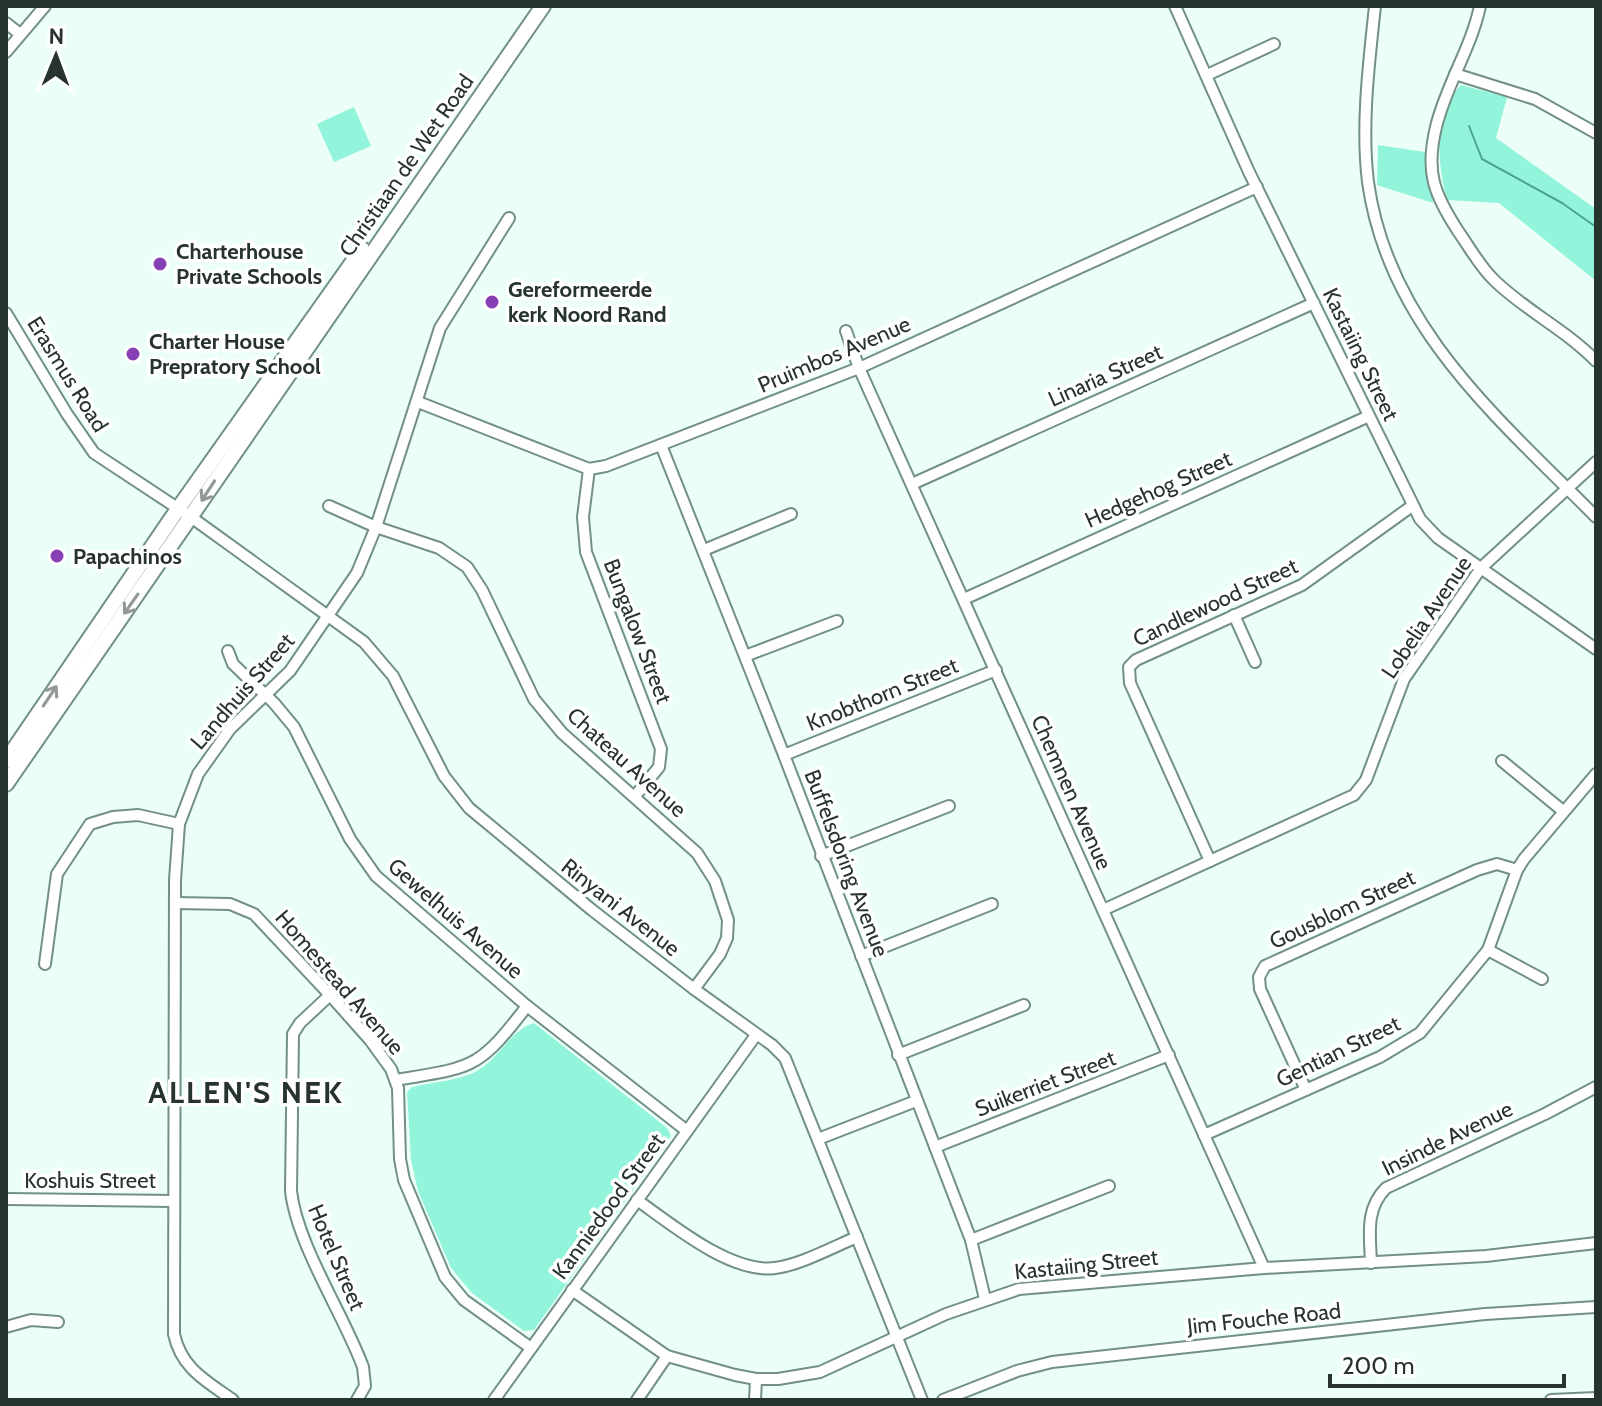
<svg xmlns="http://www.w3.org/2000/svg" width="1602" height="1406" viewBox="0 0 1602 1406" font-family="Cabin,sans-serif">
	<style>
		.green { fill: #92f4da }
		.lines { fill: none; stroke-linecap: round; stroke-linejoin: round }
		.stream { stroke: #4ca490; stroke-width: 2 }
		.minor-casing { stroke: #729087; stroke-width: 14 }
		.major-casing { stroke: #729087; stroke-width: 18 }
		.minor { stroke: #fff; stroke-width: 10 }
		.major { stroke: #fff; stroke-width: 14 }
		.oneway { stroke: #929997 }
		.poi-dot { fill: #8640b4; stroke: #fff; stroke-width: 3 }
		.labels { text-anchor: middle; stroke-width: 7; stroke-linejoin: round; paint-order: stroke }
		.street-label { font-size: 22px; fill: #26332f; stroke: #fff }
		.poi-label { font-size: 22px; font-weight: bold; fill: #26332f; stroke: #fff; text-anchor: start }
		.district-label { font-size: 30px; font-weight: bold; letter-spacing: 2px; fill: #26332f; stroke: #fff }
	</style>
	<rect width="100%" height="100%" fill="#ebfff8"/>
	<g class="green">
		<path d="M1461,85L1507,97L1496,138L1596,209V281L1499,203L1447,200C1437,162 1433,116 1461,85Z"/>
		<path d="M354,107L371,146L334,162L317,124Z"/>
		<path d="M1378,145L1425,152L1433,203L1377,185Z"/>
		<path d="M534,1023L667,1128L671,1136L534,1330L524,1331L472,1293L451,1268L418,1191L411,1159L407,1092L412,1087C430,1083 459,1080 475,1072C498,1061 511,1029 534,1023Z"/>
	</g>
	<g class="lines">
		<path class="stream" d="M1469,126L1482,159L1562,203L1596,227"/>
		<defs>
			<g id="minor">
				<path d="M1175,6L1249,172L1420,519L1438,538L1596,649"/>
				<path d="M1375,6C1369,63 1361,125 1368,182C1388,327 1499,419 1596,517"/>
				<path d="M1480,6C1471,49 1446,85 1436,127C1425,172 1434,194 1458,231C1470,248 1480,267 1495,281C1526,311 1566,330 1596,361"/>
				<path d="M6,23L20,34"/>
				<path d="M6,52L45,6"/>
				<path d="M1455,74L1535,99L1596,133"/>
				<path d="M1207,75L1274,44"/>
				<path d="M6,313L67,414L94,453L191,517L364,642L393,676L444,776L469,808L592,910L694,989L772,1045L785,1058L922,1400"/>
				<path d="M846,331L859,368L1264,1268"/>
				<path d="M418,402L589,469L606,466L859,368L1257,187"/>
				<path d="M661,445L784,755L971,1240L985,1299"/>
				<path d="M589,469L583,517L586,552L661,749L659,767L635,796"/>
				<path d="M912,484L1314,303"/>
				<path d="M329,506L376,527L439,548L467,567L482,590L534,699L562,733L697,853L715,881L728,920L727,938L720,954L694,989"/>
				<path d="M704,550L791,514"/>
				<path d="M964,599L1369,416"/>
				<path d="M1234,615L1255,662"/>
				<path d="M228,651L233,664L274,703L294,727L350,839L376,876L527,1006L687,1131"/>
				<path d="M745,656L837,621"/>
				<path d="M784,755L996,670"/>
				<path d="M1502,761L1563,811"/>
				<path d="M821,856L949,806"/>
				<path d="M1210,861L1130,683L1129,667L1136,660L1302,585L1412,506"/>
				<path d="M175,903L230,904L254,914L330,995L370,1040L391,1069L398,1088L400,1159L404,1180L445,1277L464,1300L531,1348"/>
				<path d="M1103,910L1354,795L1366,780L1404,679L1481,568L1596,462"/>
				<path d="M1488,950L1542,979"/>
				<path d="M861,956L992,904"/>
				<path d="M45,964L57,874L90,824L113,817L138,815L179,824"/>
				<path d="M330,995L300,1023L293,1034L291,1191C297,1245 344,1315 363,1367L365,1386L357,1400"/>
				<path d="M898,1055L1024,1005"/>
				<path d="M396,1080C473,1067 478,1070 527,1006"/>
				<path d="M1306,1090L1260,989L1259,977L1265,966L1477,870L1497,864L1517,870"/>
				<path d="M1204,1135L1380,1057L1420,1033L1488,950L1517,870L1524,859L1596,774"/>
				<path d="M818,1139L916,1101"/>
				<path d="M935,1147L1169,1055"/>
				<path d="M6,1199L174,1201"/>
				<path d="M637,1200C671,1224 731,1274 775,1268C800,1265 833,1247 857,1237"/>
				<path d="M971,1240L1109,1186"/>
				<path d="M1371,1263C1370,1235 1365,1209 1386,1188L1545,1114L1596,1087"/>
				<path d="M572,1290L667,1356L735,1375L756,1379H778L820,1372L946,1314L1019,1289L1264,1268L1486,1256L1596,1243"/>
				<path d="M6,1327L31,1320L58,1322"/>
				<path d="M233,1400C206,1381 181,1368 174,1334L175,880L179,824L198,774L230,729L290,671L357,573L376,527L440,328L509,218"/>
				<path d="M494,1400L756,1035"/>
				<path d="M637,1400L667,1356"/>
				<path d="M755,1400L756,1379"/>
				<path d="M943,1400L1017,1371L1052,1362L1485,1314L1596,1307"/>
				<path d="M1551,1400L1596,1398"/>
			</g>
			<g id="major">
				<path d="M6,761L178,509L362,249"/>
				<path d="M6,784L543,6"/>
			</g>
		</defs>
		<use href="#minor" class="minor-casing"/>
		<use href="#major" class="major-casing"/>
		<use href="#minor" class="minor"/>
		<use href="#major" class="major"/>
	</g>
	<defs><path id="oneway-shaft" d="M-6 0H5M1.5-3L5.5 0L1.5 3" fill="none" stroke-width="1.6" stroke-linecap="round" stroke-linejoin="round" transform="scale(2)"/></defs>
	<g class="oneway">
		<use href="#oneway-shaft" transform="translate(208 491) rotate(123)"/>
		<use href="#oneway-shaft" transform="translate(131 604) rotate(125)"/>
		<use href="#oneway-shaft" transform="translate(50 696) rotate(-56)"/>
	</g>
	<g class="poi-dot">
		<circle cx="160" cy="264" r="8"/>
		<circle cx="492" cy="302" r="8"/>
		<circle cx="133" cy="354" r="8"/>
		<circle cx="57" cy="556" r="8"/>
	</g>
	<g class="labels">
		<g class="street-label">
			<text transform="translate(406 165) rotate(-55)" y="8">Christiaan de Wet Road</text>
			<text transform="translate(834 354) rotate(-23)" y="8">Pruimbos Avenue</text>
			<text transform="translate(1361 354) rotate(64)" y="8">Kastaiing Street</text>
			<text transform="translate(68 374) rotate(58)" y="8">Erasmus Road</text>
			<text transform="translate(1105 375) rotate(-24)" y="8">Linaria Street</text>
			<text transform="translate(1158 489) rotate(-24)" y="8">Hedgehog Street</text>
			<text transform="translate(1215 602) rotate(-25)" y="8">Candlewood Street</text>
			<text transform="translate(1426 617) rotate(-56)" y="8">Lobelia Avenue</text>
			<text transform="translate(638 631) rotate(69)" y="8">Bungalow Street</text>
			<text transform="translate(242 691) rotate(-49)" y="8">Landhuis Street</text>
			<text transform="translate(882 694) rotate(-22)" y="8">Knobthorn Street</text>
			<text transform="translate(627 762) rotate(42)" y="8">Chateau Avenue</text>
			<text transform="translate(1072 792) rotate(66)" y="8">Chemnen Avenue</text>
			<text transform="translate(847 863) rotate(69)" y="8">Buffelsdoring Avenue</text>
			<text transform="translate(621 907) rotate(38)" y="8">Rinyani Avenue</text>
			<text transform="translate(1342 909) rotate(-25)" y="8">Gousblom Street</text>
			<text transform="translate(456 918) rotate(41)" y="8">Gewelhuis Avenue</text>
			<text transform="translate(340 982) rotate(49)" y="8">Homestead Avenue</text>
			<text transform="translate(1338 1051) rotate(-26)" y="8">Gentian Street</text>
			<text transform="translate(1045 1083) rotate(-21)" y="8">Suikerriet Street</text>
			<text transform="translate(1447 1138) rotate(-26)" y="8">Insinde Avenue</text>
			<text x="90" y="1188">Koshuis Street</text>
			<text transform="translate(608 1206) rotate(-54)" y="8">Kanniedood Street</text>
			<text transform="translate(337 1257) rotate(67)" y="8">Hotel Street</text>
			<text transform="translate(1086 1264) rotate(-6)" y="8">Kastaiing Street</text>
			<text transform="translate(1264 1318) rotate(-6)" y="8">Jim Fouche Road</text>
		</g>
		<g class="poi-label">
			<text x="176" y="259">Charterhouse<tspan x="176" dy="25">Private Schools</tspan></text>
			<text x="508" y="297">Gereformeerde<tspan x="508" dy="25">kerk Noord Rand</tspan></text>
			<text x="149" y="349">Charter House<tspan x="149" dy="25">Prepratory School</tspan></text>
			<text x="73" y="564">Papachinos</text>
		</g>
		<g class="district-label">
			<text x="246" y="1103">ALLEN'S NEK</text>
		</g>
	</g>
	<rect width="1602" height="1406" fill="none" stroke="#26332f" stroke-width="16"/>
	<g transform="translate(56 56) rotate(1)" stroke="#ffffff" stroke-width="6" paint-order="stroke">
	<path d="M0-6L14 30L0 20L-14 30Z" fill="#26332f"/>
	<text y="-12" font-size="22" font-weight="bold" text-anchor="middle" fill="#26332f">N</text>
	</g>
	<path d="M1330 1374v12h234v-12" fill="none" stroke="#26332f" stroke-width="4"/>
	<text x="1342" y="1374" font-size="24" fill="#26332f" stroke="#ffffff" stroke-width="6" paint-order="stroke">200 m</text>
</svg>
